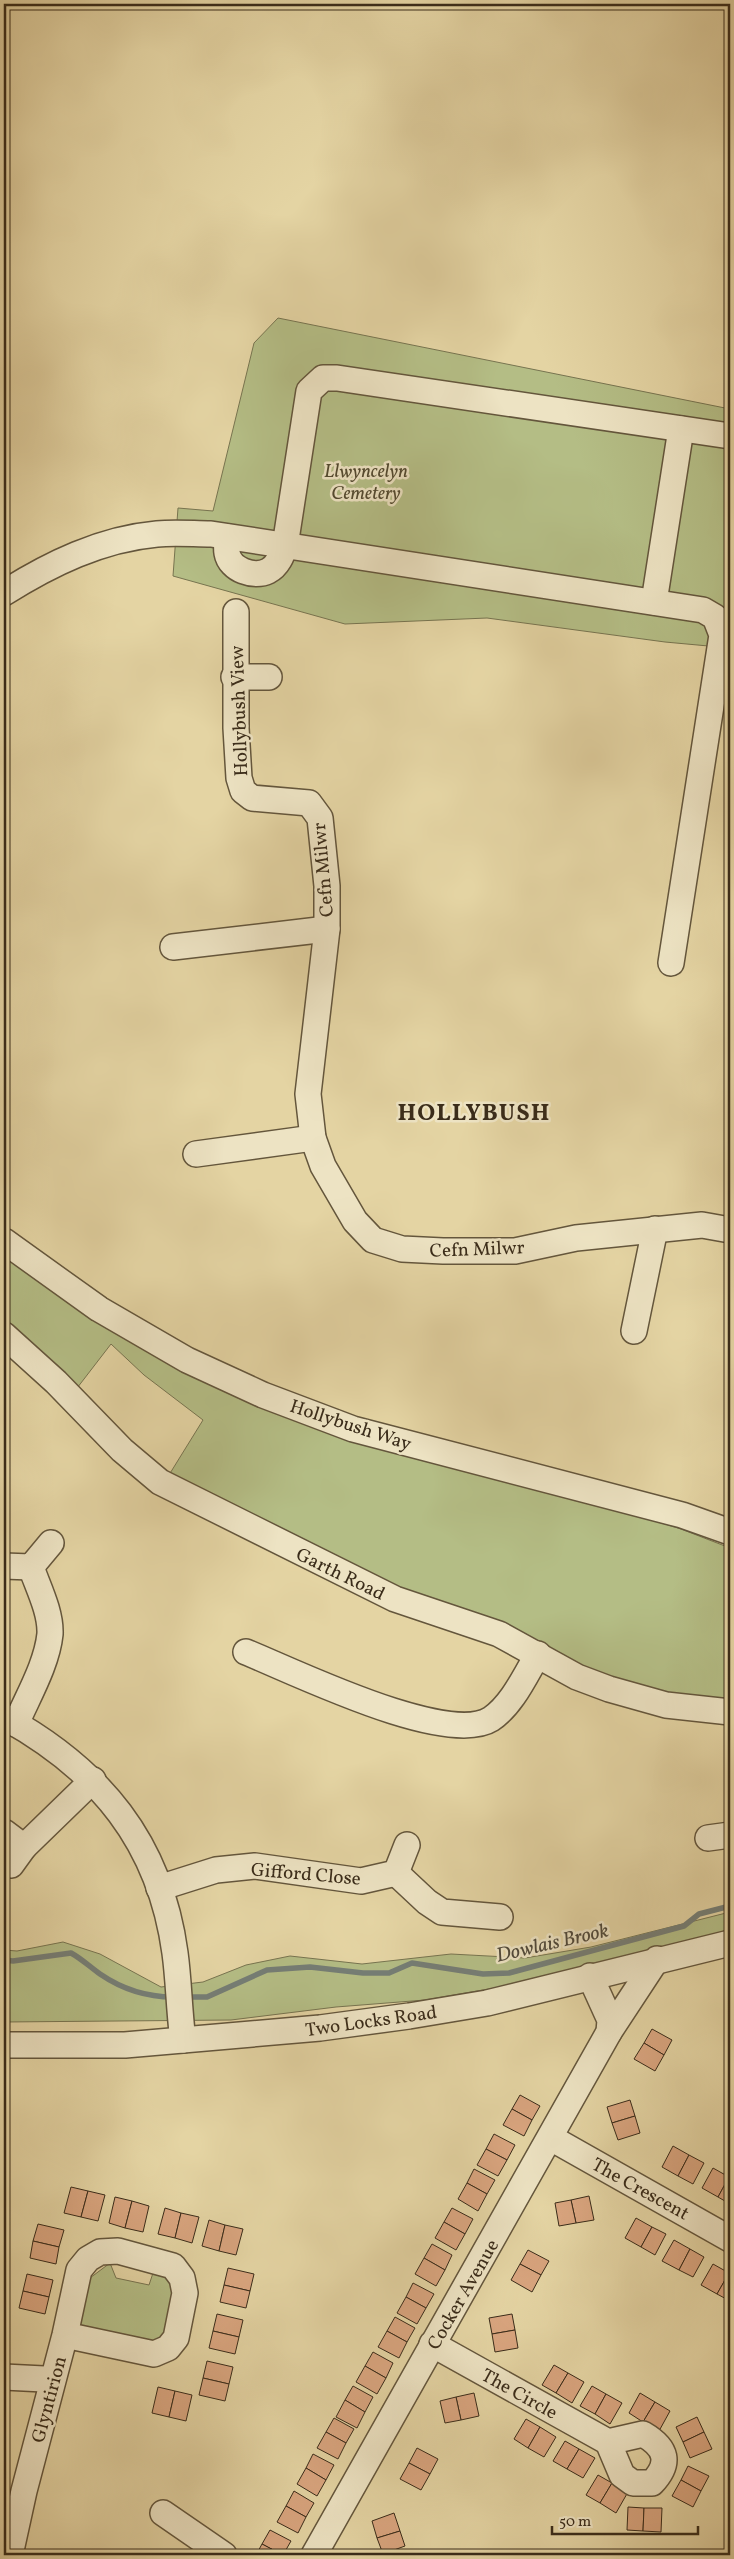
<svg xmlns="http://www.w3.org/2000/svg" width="734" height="2559" viewBox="0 0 734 2559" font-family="Vollkorn,serif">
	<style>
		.green { fill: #b4bd85; stroke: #777450 }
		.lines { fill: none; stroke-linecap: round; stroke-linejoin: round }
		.stream { stroke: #757e76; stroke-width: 5.5 }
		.building { fill: #d9a57f; stroke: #3a2c1a }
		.minor-casing { stroke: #64563c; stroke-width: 28 }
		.minor { stroke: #ede3c3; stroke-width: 25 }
		.labels { text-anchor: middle; stroke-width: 5; stroke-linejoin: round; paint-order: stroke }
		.park-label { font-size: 19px; font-style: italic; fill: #52492f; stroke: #ede3c3 }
		.street-label { font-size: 19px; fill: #3a2c1a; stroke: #ede3c3 }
		.water-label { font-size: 20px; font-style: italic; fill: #4e4739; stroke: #ede3c3 }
		.district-label { font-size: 24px; font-weight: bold; letter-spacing: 1px; fill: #3a2c1a; stroke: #ede3c3 }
	</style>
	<rect width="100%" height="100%" fill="#e4d4a3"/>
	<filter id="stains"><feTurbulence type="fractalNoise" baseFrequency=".004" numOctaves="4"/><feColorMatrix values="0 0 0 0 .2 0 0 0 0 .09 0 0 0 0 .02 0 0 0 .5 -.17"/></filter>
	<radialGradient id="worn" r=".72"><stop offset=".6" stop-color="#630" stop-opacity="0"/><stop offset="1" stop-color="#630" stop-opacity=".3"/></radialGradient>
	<g class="green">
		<path d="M278,318L730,409V648L665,642L487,618L345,624L173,576L178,508L213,511L254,343Z"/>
		<path d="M4,1253L384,1449L629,1513L681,1529L730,1548V1709L638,1692L433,1605L164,1483L203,1420L144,1375L111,1344L74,1392L4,1337Z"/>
		<path d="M730,1912V1932L524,1983L425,2000L336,2007L231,2020L4,2022V1950L17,1951L63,1942L100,1954L161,1987L203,1982L246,1965L290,1956L362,1964L451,1954L525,1958L591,1947Z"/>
		<path d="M110,2263L116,2278L149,2285L153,2273L169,2278L174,2293L163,2336L154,2345L83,2330L79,2321L90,2278Z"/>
	</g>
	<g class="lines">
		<g class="stream">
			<path d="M4,1960L13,1961L71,1953C82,1959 90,1967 100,1974C122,1989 147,1997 173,1997"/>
			<path d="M185,1997H207L267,1970L310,1967L363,1973H389L412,1963L483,1974L509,1973L684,1926L699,1914L730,1906"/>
		</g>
	</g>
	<g class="building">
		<path d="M652,2029L672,2040L664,2055L644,2043Z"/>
		<path d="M644,2043L664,2055L655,2071L634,2059Z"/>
		<path d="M520,2095L540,2106L532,2120L512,2109Z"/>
		<path d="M630,2100L635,2116L612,2123L607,2107Z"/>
		<path d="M512,2109L532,2120L524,2136L503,2125Z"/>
		<path d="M635,2116L640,2133L618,2140L612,2123Z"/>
		<path d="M494,2134L515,2145L507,2160L486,2149Z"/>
		<path d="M673,2146L689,2155L678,2176L662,2167Z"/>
		<path d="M486,2149L507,2160L498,2176L477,2165Z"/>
		<path d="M689,2155L704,2163L693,2184L678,2176Z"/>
		<path d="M713,2168L729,2177L718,2197L702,2188Z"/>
		<path d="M474,2169L495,2180L487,2194L467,2183Z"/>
		<path d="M729,2177H730V2204L718,2197Z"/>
		<path d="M467,2183L487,2194L478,2211L458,2199Z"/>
		<path d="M71,2187L88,2191L81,2217L64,2213Z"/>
		<path d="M88,2191L105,2195L98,2221L81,2217Z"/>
		<path d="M589,2196L594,2220L576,2223L571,2200Z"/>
		<path d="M115,2197L132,2201L125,2228L109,2223Z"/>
		<path d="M571,2200L576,2223L559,2226L555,2203Z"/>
		<path d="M132,2201L149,2206L143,2232L125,2228Z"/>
		<path d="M165,2208L181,2213L175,2238L158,2234Z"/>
		<path d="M452,2208L473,2219L465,2234L444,2222Z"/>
		<path d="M181,2213L199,2217L192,2243L175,2238Z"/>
		<path d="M636,2218L652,2227L641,2247L625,2238Z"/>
		<path d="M209,2220L225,2225L219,2251L202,2246Z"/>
		<path d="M444,2222L465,2234L456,2250L435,2238Z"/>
		<path d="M38,2224L64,2230L59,2247L33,2241Z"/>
		<path d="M225,2225L243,2229L236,2255L219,2251Z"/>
		<path d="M652,2227L666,2234L655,2255L641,2247Z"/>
		<path d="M674,2240L690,2249L679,2270L662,2261Z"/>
		<path d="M33,2241L59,2247L56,2264L30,2258Z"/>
		<path d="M432,2244L452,2255L445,2270L424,2258Z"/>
		<path d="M690,2249L704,2257L693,2277L679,2270Z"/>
		<path d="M528,2250L549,2261L541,2275L520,2264Z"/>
		<path d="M424,2258L445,2270L436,2286L415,2274Z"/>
		<path d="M520,2264L541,2275L532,2292L511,2280Z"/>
		<path d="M713,2264L729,2273L717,2294L701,2285Z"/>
		<path d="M228,2268L254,2274L250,2291L224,2285Z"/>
		<path d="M729,2273L730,2274V2301L717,2294Z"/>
		<path d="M27,2274L53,2280L49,2297L23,2291Z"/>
		<path d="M413,2283L434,2294L426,2308L406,2297Z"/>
		<path d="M224,2285L250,2291L246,2308L220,2302Z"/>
		<path d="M23,2291L49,2297L45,2314L19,2308Z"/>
		<path d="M406,2297L426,2308L417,2324L397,2313Z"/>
		<path d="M217,2314L243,2320L239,2337L213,2331Z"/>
		<path d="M512,2314L515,2330L492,2334L489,2318Z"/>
		<path d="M395,2317L415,2328L407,2342L387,2331Z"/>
		<path d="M515,2330L518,2348L495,2352L492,2334Z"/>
		<path d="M213,2331L239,2337L235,2354L209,2348Z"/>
		<path d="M387,2331L407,2342L399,2358L378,2347Z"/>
		<path d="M373,2352L393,2363L386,2378L365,2366Z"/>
		<path d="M207,2361L233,2367L229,2384L203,2378Z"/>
		<path d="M554,2365L568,2373L556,2393L542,2385Z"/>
		<path d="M365,2366L386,2378L377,2394L356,2382Z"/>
		<path d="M568,2373L584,2382L572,2403L556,2393Z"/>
		<path d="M203,2378L229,2384L225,2401L199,2395Z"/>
		<path d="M353,2386L373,2397L365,2412L345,2400Z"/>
		<path d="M592,2386L606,2394L595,2414L580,2406Z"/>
		<path d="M158,2387L175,2391L169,2417L152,2413Z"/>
		<path d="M175,2391L192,2395L186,2421L169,2417Z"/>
		<path d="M474,2393L479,2416L461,2420L456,2397Z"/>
		<path d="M640,2393L655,2402L643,2422L629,2413Z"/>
		<path d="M606,2394L622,2403L610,2424L595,2414Z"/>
		<path d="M456,2397L461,2420L445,2423L440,2401Z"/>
		<path d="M345,2400L365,2412L357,2428L336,2417Z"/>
		<path d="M655,2402L670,2411L659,2431L643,2422Z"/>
		<path d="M697,2417L704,2432L683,2442L676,2427Z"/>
		<path d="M334,2418L354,2429L346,2443L326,2432Z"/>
		<path d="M526,2419L540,2427L528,2448L514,2439Z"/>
		<path d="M540,2427L556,2437L544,2457L528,2448Z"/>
		<path d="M326,2432L346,2443L338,2459L317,2448Z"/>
		<path d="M704,2432L712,2449L690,2458L683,2442Z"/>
		<path d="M565,2441L579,2449L567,2469L553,2461Z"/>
		<path d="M417,2448L438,2459L430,2474L409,2463Z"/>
		<path d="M579,2449L595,2458L583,2478L567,2469Z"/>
		<path d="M313,2454L334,2465L326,2480L306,2468Z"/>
		<path d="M409,2463L430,2474L421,2490L400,2479Z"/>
		<path d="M688,2466L709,2476L701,2491L681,2480Z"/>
		<path d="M306,2468L326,2480L317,2496L297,2484Z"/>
		<path d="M598,2475L612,2483L600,2503L586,2495Z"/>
		<path d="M681,2480L701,2491L693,2507L672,2496Z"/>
		<path d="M612,2483L628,2492L616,2513L600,2503Z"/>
		<path d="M294,2491L314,2503L306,2517L286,2506Z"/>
		<path d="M286,2506L306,2517L298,2533L277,2522Z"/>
		<path d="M628,2507L644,2508L643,2531L627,2530Z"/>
		<path d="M644,2508H662L661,2532L643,2531Z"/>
		<path d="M394,2513L400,2531L377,2538L372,2521Z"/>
		<path d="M270,2530L291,2541L283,2555L262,2544Z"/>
		<path d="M400,2531L405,2546L383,2554L377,2538Z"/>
		<path d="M262,2544L283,2555H256Z"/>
	</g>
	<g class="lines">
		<defs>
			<g id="minor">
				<path d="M227,537C227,542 226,548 227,553C230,570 254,578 268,571C278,566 282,555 285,546L309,391L323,378H337L730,436"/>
				<path d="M4,593C50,564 101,539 157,534C175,532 194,534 211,534L703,610L715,617L722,635L671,963"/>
				<path d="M654,602L681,429"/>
				<path d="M236,612V728L239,778L243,791L252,798L309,803L320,818L327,886V929L308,1094L313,1138L323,1166L355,1221L373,1240L402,1249L443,1251H515L576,1238L702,1225L730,1230"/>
				<path d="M234,677H269"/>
				<path d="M173,947L327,929"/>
				<path d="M196,1154L313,1138"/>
				<path d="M4,1241L99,1309L187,1360L263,1395L353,1429L682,1515L730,1532"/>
				<path d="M634,1331L655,1229"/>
				<path d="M4,1335L56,1382L122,1450L160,1482L395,1599L499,1634L577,1677L609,1689L666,1705L730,1712"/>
				<path d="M4,1566L31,1567L51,1543"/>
				<path d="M246,1652C293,1671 447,1747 491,1719C512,1705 525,1676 538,1654"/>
				<path d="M4,1717C100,1770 160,1842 175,1953C179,1982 179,2011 183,2040"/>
				<path d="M16,1724C28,1696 47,1664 50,1634C51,1612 38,1587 31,1567"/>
				<path d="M4,1832L24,1847L93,1780"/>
				<path d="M708,1838L730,1835"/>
				<path d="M11,1865L24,1847"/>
				<path d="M396,1873L427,1902L442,1912L500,1917"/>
				<path d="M159,1888L216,1870L255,1866L361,1881L396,1873L407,1845"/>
				<path d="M609,2032L657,1959"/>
				<path d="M4,2045H125L320,2028L409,2016L487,2003L730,1943"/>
				<path d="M551,2138L730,2239"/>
				<path d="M432,2344L608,2442L622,2475L633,2483H652C671,2463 667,2448 643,2434L608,2442"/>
				<path d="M4,2377L44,2379L52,2382"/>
				<path d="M163,2513L224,2555"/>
				<path d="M10,2555L24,2491L65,2335L79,2270L88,2259L100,2252L118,2251L173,2266L182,2278L185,2293L176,2338L168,2348L154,2354L65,2335"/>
				<path d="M314,2555L609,2032L610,2020L590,1976"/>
			</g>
		</defs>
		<use href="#minor" class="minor-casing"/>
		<use href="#minor" class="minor"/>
	</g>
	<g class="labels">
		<g class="park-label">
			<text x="366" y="477">Llwyncelyn<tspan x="366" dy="22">Cemetery</tspan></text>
		</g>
		<g class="street-label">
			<text transform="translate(238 711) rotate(-92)" y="7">Hollybush View</text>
			<text transform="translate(322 870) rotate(-95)" y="7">Cefn Milwr</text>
			<text transform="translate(477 1248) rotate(-2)" y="7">Cefn Milwr</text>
			<text transform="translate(351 1424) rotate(18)" y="7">Hollybush Way</text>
			<text transform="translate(341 1573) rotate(26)" y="7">Garth Road</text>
			<text transform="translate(306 1873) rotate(5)" y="7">Gifford Close</text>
			<text transform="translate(371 2020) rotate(-8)" y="7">Two Locks Road</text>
			<text transform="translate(641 2188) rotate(29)" y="7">The Crescent</text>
			<text transform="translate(462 2294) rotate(-60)" y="7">Cocker Avenue</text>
			<text transform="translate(520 2393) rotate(29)" y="7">The Circle</text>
			<text transform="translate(48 2399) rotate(-75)" y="7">Glyntirion</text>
		</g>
		<g class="water-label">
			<text transform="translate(552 1942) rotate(-13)" y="7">Dowlais Brook</text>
		</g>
		<g class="district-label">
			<text x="474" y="1120">HOLLYBUSH</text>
		</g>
	</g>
	<rect width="734" height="2559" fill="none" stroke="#e4d4a3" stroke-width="20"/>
	<rect x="5" y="5" width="724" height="2549" fill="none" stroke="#3a2c1a" stroke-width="2.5"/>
	<rect x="10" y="10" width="714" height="2539" fill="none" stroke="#3a2c1a"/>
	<path d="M552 2526v8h146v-8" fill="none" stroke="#3a2c1a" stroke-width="2.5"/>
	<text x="559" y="2526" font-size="15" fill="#3a2c1a" stroke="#ede3c3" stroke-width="4" paint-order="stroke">50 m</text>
	<rect width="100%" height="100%" filter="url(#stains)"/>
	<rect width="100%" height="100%" fill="url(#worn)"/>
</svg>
